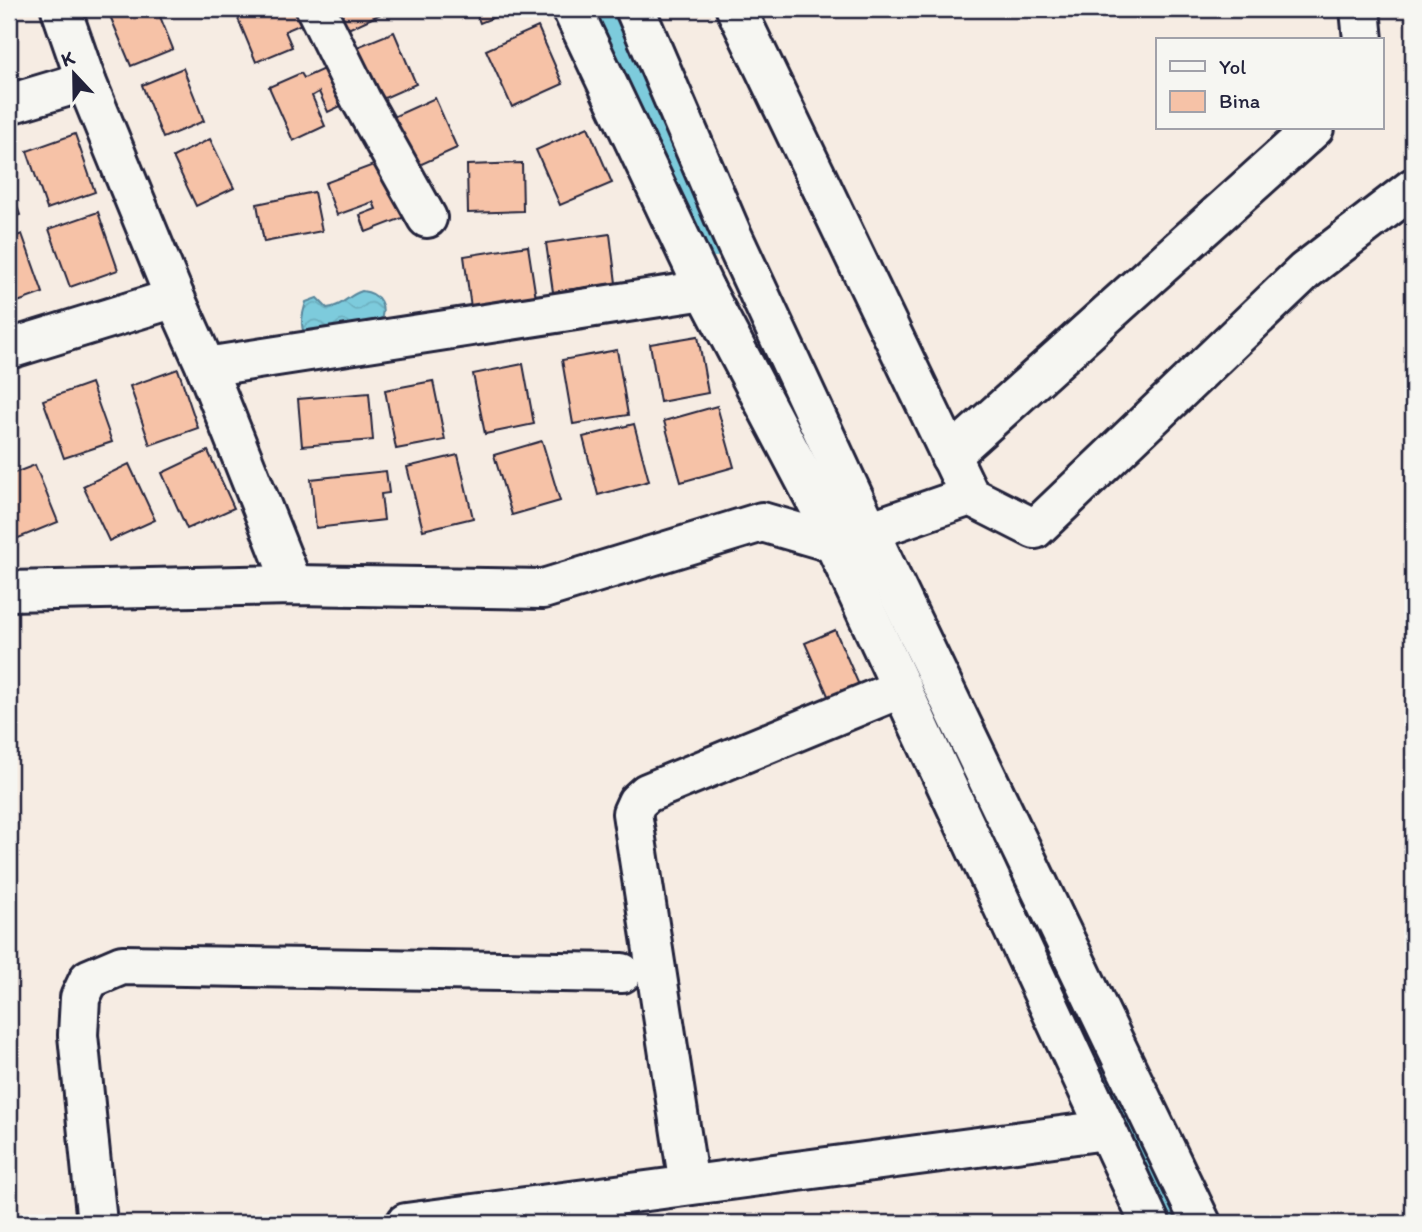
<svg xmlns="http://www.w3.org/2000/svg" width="1422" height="1232" viewBox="0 0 1422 1232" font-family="Itim,sans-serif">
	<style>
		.water { fill: url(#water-waves); stroke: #59879c; stroke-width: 2 }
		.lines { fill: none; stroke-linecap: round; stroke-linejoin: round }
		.canal { stroke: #7dcbdc; stroke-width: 28 }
		.building { fill: #f6c2a7; stroke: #22223b; stroke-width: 2 }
		.minor-casing { stroke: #22223b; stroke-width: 44 }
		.minor { stroke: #f6f6f2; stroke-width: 38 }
	</style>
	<defs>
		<pattern id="water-waves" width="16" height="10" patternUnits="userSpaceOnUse" patternTransform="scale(1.75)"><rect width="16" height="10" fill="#7dcbdc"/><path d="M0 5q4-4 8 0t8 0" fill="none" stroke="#6caebe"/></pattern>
	</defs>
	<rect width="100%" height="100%" fill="#f6ece3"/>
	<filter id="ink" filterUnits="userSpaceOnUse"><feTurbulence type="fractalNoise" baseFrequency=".0143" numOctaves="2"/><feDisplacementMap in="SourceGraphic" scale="14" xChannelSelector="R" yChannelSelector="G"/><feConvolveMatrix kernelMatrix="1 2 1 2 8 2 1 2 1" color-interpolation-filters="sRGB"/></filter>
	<g filter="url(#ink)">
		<path class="water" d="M362,291C380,293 387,306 380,322L305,335C299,324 303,313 306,302L317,298L327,308C342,307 348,295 362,291Z"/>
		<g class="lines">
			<g class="canal">
				<path d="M605,9L716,243"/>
				<path d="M1108,1074L1178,1223"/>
			</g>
		</g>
		<g class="building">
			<path d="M114,9H157L173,49L131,66L108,11Z"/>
			<path d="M234,9H298L304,23L285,31L292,47L256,62Z"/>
			<path d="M337,9H381L383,13L346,30Z"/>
			<path d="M474,9H514L480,23Z"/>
			<path d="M538,27L563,84L512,107L486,50Z"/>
			<path d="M394,32L416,84L380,100L357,47Z"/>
			<path d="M328,67L345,104L328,112L319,92L312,96L325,126L293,141L269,87L301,73L304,78Z"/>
			<path d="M183,68L204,121L163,138L142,85Z"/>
			<path d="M435,98L457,148L415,167L393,117Z"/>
			<path d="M588,127L612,183L560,205L536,150Z"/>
			<path d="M75,134L95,192L47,209L27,151Z"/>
			<path d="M210,139L234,188L196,206L173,157Z"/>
			<path d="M384,161L405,217L366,232L360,215L376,209L373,202L337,215L325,183Z"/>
			<path d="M522,163L523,211L468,213L467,165Z"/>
			<path d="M9,182L20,215L9,219Z"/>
			<path d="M314,192L322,231L264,242L257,204Z"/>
			<path d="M98,212L118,270L70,287L49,229Z"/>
			<path d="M22,234L43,293L9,305V239Z"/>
			<path d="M610,234L616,283L553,292L546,243Z"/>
			<path d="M528,246L536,298L471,308L464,256Z"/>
			<path d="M698,336L708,393L660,402L650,344Z"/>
			<path d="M617,350L628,415L573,424L562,360Z"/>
			<path d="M523,364L534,424L485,434L473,374Z"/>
			<path d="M178,369L198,428L150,445L130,386Z"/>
			<path d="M433,381L445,440L396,449L385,390Z"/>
			<path d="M91,383L112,442L64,458L43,400Z"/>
			<path d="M369,393L373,440L302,446L298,399Z"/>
			<path d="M717,406L734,467L681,482L664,421Z"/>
			<path d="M634,424L649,481L598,495L583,437Z"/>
			<path d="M542,441L560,501L512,515L494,455Z"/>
			<path d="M208,451L234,508L187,529L162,473Z"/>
			<path d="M458,455L473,518L423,530L407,467Z"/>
			<path d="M129,464L155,520L109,541L83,486Z"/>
			<path d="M35,465L58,522L11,541L9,536V475Z"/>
			<path d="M386,471L389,493L381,494L384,520L316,528L311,479Z"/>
			<path d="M835,630L859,685L829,698L805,643Z"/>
		</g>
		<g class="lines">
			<defs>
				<g id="minor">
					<path d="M61,9L86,81L175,298L206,367L293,585"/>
					<path d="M316,9L361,100L427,218"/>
					<path d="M572,9L705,290L824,516L834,543L1150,1223"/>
					<path d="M635,9L732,235L884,563L1201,1223"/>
					<path d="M736,9L970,496"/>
					<path d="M1360,9L1363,40"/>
					<path d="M9,104L86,81"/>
					<path d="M9,349L175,298"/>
					<path d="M206,367L705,290"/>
					<path d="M950,456L1314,128"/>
					<path d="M9,591L293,585L543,589L762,522L834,543L970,496L1035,529L1305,271L1413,188"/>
					<path d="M689,1185L632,813L637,802L647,793L902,688"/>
					<path d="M97,1223L78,1035L80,998L89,979L122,965L622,973"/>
					<path d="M406,1223L1106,1130"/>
				</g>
			</defs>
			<use href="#minor" class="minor-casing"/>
			<use href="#minor" class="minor"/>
		</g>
	</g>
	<rect width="1422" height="1232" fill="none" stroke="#f6f6f2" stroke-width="35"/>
	<rect x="18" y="18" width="1387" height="1197" fill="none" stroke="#22223b" stroke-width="2.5" filter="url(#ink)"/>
	<rect x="1156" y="38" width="228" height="91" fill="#f6f6f2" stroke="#a1a1a9" stroke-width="2"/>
	<rect x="1170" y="61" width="35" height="10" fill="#f6f6f2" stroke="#a1a1a9" stroke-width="2"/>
	<text x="1219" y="74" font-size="21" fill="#22223b">Yol</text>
	<rect x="1170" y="91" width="35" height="21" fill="#f6c2a7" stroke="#a1a1a9" stroke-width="2"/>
	<text x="1219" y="108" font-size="21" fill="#22223b">Bina</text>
	<g transform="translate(74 74) rotate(338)" stroke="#f6f6f2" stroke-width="5" paint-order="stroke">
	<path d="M0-5L12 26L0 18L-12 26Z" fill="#22223b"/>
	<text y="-10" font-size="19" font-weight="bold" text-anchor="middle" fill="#22223b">K</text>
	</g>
</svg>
